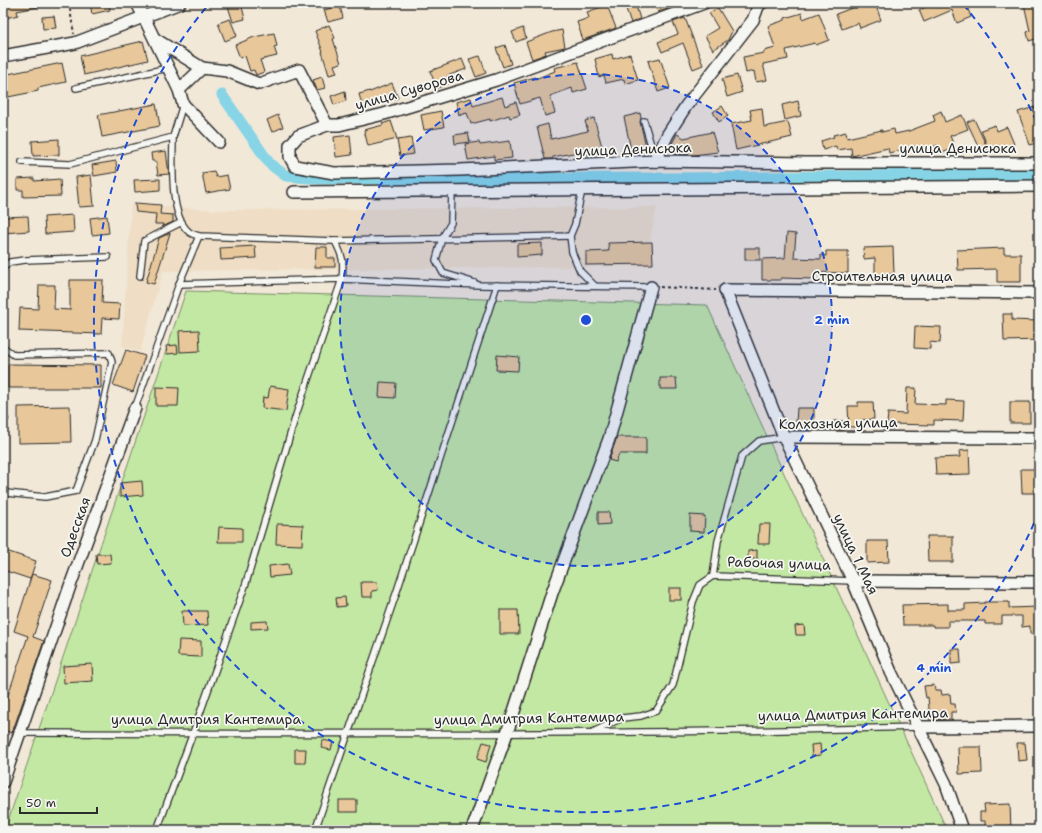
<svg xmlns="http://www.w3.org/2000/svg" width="1042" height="833" viewBox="0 0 1042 833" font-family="'Shantell Sans',sans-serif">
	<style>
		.built { fill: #efdec5 }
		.green { fill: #c3e8a3; stroke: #778a67 }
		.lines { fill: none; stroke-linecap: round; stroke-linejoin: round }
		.canal { stroke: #86d4e5; stroke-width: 11 }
		.building { fill: #e8c89a; stroke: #2b2b2b }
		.lane-casing { stroke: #2b2b2b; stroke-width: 8 }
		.street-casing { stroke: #2b2b2b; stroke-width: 14 }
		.path { stroke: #2b2b2b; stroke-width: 2; stroke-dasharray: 3 3; stroke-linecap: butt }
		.lane { stroke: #f6f6f2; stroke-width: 5.5 }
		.street { stroke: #f6f6f2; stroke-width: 11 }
		.ring { fill: none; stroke: #1d4ed8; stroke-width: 2; stroke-dasharray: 7 5 }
		.labels { text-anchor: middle; stroke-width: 3.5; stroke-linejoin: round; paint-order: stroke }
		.street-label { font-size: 14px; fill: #2b2b2b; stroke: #f6f6f2 }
		.centre { fill: #1d4ed8; stroke: #f6f6f2; stroke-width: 2 }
		.ring-label { font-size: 12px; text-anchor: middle; font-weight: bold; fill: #1d4ed8; stroke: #f6f6f2; stroke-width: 3.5; stroke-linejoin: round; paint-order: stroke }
	</style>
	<rect width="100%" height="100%" fill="#f2e8d8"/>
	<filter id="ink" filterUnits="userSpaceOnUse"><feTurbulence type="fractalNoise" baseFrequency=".025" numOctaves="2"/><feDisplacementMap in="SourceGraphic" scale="8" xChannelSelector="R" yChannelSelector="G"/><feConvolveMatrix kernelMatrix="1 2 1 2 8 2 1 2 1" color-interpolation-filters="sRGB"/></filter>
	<g filter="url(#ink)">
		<path class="built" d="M131,204L216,210L657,207L644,266L163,271L140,352L122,346Z"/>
		<path class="green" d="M186,291L707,305L947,830H5Z"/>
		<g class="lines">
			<path class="canal" d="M222,95L270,164L286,176L319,179L677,178L1039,174"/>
		</g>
		<g class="building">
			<path d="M3,3H37L38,7L17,11L18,15L6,18Z"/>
			<path d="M90,3H109L110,10L92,14Z"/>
			<path d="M227,3H241L245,19L233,22Z"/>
			<path d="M624,3H635L640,19L631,23Z"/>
			<path d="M654,3H669L671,8L658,12Z"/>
			<path d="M865,3H875L881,20L860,28L858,23L842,29L836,14Z"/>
			<path d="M922,3H968L966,4L971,17L957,23L952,10L924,22L919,10L924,8Z"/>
			<path d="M1029,3H1039V26L1037,27L1039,38L1029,41L1027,32L1030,31L1024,4Z"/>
			<path d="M607,5L616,28L583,40L577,22L589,18L587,12Z"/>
			<path d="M340,6L343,18L328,22L324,10Z"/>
			<path d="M718,8L732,31L728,40L713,50L705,36L718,28L709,13Z"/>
			<path d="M802,13L803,19L819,13L829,40L816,45L815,43L786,50L788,59L763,64L767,80L756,82L754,71L746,73L743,57L764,53V51L775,48L768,26L785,20V18Z"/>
			<path d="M54,16L56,28L43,29L42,17Z"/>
			<path d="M685,18L703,65L693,69L683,43L662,52L658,42L678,34L673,22Z"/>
			<path d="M230,19L237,36L225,41L218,23Z"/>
			<path d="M329,25L335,38L333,39L341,63L334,65L337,73L329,75L322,52H323L315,31Z"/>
			<path d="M523,28L526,38L516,42L512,32Z"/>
			<path d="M562,30L565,47L545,51L546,54L532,59L526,42L552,32Z"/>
			<path d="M274,33L277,46L274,47L277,56L260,60L264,72L256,75L254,70L250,71L245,56L240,58L235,45L254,37Z"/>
			<path d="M143,41L148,60L84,75L80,56Z"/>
			<path d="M505,45L511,64L503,67L496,48Z"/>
			<path d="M612,54L613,59L630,54L638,80L625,84L624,79L606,83L604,75L599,77L595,59Z"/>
			<path d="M480,56L486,73L476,77L469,59Z"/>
			<path d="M660,58L670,88L658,92L648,61Z"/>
			<path d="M462,59L466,69L447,76L450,83L437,88L430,71Z"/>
			<path d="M578,62L587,89L573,93L572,88L550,96L555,113L545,116L540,98L520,104L514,83L535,77V79L555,71L554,68Z"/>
			<path d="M62,63L66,82L38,88V91L3,98V75Z"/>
			<path d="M737,75L742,92L727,97L722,79Z"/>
			<path d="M322,77L325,88L317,90L313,80Z"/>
			<path d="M392,83L398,98L363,109L359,94L370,91V92Z"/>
			<path d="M345,91L346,101L334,105L331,96Z"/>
			<path d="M502,97L505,106L516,102L520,115L510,118L509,115L490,121V119L471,124L467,113L459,115L456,102L471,98L473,106Z"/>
			<path d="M798,101L801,116L785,120L782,105Z"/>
			<path d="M156,104L160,126L102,137L98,115Z"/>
			<path d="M722,106L728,116L719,122L713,112Z"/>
			<path d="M1035,107L1039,119V142L1030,145L1018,112Z"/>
			<path d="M762,108L764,127L788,122L792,137L736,150L731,124L752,120L750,110Z"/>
			<path d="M441,111L444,127L424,130L421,115Z"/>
			<path d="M941,111L945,122L962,115L968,129L950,136L955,148L942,153L938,145L920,152L918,146L889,153L888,148L852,156L851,148L837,150L836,146L823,150L821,141L834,137L833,135L846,132L847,138L882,130V132L894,129L895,134L909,131L935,121L933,115Z"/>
			<path d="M640,113L641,118L640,122L646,146L631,150L624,117Z"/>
			<path d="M278,115L283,127L272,132L267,120Z"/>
			<path d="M594,118L603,150L584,155L583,151L553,157L552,159H545L537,127L548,124L551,139L588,131L585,121Z"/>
			<path d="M974,119L988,149L981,152L967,122Z"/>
			<path d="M391,121L397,139L368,146L364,130L383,125L382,124Z"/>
			<path d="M995,125L997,131L1007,127L1014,144L990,153L981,130Z"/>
			<path d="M712,132L718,152L693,155L674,154L668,151L677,134L684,138Z"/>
			<path d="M468,133L470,142L455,144L454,135Z"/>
			<path d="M350,135L352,155L336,157L334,137Z"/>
			<path d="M411,138L414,154L400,156L397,140Z"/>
			<path d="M59,139V155L33,156L32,141Z"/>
			<path d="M510,141L512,158L494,160V156L468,160L465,144L479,142L480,145Z"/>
			<path d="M166,151L169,174L158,175L156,161H152L151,153Z"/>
			<path d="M116,161L117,172L94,176L92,165Z"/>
			<path d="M214,171L216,177L227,175L230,189L206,193L202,173Z"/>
			<path d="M91,175L94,206L79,207L76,177Z"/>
			<path d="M34,178V181L60,179L61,196L23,197V190H17V179Z"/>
			<path d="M160,179V190L135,192L134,180Z"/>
			<path d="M135,203L161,205L160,214L173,215V222L162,227L163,224H155L156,214L136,212Z"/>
			<path d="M73,215L74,232L45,234L44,217Z"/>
			<path d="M28,216L29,231L3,233V217Z"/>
			<path d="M107,216L109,233L92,235L90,218Z"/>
			<path d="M170,233L154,284L146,282L159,238Z"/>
			<path d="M787,233L796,234L794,258L821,259V255L826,256V251H848V273L814,272V279L781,278V280H762V259L785,258Z"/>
			<path d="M652,242L653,264L586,265V252L609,251L608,243Z"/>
			<path d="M542,243V255L517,257V244Z"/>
			<path d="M255,246L256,258L221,260L220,248Z"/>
			<path d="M316,247H327V258H335V267H315Z"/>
			<path d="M893,247L894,274L875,275V258L864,259L863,248Z"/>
			<rect x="745" y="248" width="15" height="12"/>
			<path d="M1004,248V254H1021V282H997V269L958,270L957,250Z"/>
			<path d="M70,280H103L102,303L120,304L119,319L102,318L101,334L19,331L20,308L38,309L39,285H55L54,309L70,310Z"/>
			<path d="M1003,314H1012V320L1039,321V340L1004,341Z"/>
			<path d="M915,326L941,327L940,343L930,342V349L914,348Z"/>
			<path d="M199,330L200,351L180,352L179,331Z"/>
			<path d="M177,345L178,353L167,354L166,346Z"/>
			<path d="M126,350L145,356L133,392L113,385Z"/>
			<path d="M497,355L519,357L518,371L496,370Z"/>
			<path d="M8,364L101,365V388H8Z"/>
			<path d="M660,378H676L677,389H660Z"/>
			<path d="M380,382L396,383L395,398L379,397Z"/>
			<path d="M270,386L289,389L286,411L262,408L263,397L268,398Z"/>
			<path d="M156,387L179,388L178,406H156Z"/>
			<path d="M907,388H916L915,404L946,405V400L964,401L963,421L934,420V425L887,424L888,413L906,414Z"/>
			<path d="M858,402H873L874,419L861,420L862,427H849L848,406H858Z"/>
			<rect x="1010" y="402" width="20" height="21"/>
			<path d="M70,406L71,442L18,443V407Z"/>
			<path d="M797,408H814V430H802L803,423H796Z"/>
			<rect x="833" y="421" width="10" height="9"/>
			<path d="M617,437H646V454H619L616,462L609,460Z"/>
			<path d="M969,450L970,474L936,475L935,458L960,457L959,451Z"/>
			<path d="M1021,469H1038V493H1022Z"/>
			<path d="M142,481L143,495L120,497V483Z"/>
			<path d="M598,512H609L610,524L598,525Z"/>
			<path d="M690,515L705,516L704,532L690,531Z"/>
			<path d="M277,524L303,525L302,545L276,544Z"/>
			<path d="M759,524H770L769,544H758Z"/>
			<path d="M219,527L242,528V542H218Z"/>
			<path d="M927,536H953V562H928Z"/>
			<path d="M867,541H888L889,562L867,563Z"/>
			<path d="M3,550L36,561L30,579L3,570Z"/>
			<path d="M757,550V559H748V551Z"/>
			<path d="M96,554H110L111,563L97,564Z"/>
			<path d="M288,564L290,575L270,577L269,566Z"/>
			<path d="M32,574L52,580L33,637L44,641L12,733L3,730V710L28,636L14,631Z"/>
			<path d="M361,582H377L378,590L372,591V597H362Z"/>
			<rect x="669" y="588" width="12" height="12"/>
			<path d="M345,597L346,606L337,607L336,598Z"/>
			<path d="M985,602H1009V608L1039,607V633L1030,634V626L1022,627V616H1002V624H985V621H948V627H933V625H903L902,605L948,604V610H965V604L985,603Z"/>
			<path d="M500,610H518L519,634H500Z"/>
			<path d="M182,611H207L208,625L183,626Z"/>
			<path d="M267,621L268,628L251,629V622Z"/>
			<path d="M804,625L805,635H796L795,626Z"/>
			<path d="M179,640L201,641V657L178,656Z"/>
			<path d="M951,649H960L961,663L951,664Z"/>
			<path d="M92,664L93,681L64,683L63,666Z"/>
			<path d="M934,685L935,690H941L942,695L950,694L951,704H955L956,712H951V719L930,720L928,697L926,698L924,686Z"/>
			<path d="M322,740L333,742L331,750L321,748Z"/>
			<path d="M483,742L491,744L486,762L477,759Z"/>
			<path d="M1017,743H1025L1027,760L1018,761Z"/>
			<path d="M820,744L821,755L812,756L811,745Z"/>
			<path d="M958,747H981L982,773L959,774Z"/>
			<path d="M295,749H306L305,763H295Z"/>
			<rect x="339" y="800" width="18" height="12"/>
			<path d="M1010,804L1011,830H988V825H985V821H980V812H985L984,805Z"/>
		</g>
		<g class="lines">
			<defs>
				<g id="lane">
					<path d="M76,88L168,68"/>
					<path d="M644,121L655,159"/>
					<path d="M173,137C173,160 169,214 188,231C190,233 195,235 199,236L333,241L570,236L575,224L582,190"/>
					<path d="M22,162L70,164L173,137L183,104"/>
					<path d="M452,191L451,223L442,238L436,260L443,273L475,283"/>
					<path d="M570,236L572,252L580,271L595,286"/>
					<path d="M3,268L10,262L25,260L108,257"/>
					<path d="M140,276L144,241L182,222"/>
					<path d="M179,284L342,279L480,285L651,287"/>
					<path d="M3,347L14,355L109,353L112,362L95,440L76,491L45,497L6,493L3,489"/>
					<path d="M135,408L179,284L199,236"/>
					<path d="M3,416L5,419"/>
					<path d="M713,576L718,541L742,456L759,441L784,437"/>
					<path d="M593,732L622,718L641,716L656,711L673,685L693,602L700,585L713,576L853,581"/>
					<path d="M20,733C319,734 619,735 918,727"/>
					<path d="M157,830L193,733L246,583L296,415L342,279C344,261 343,257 335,241"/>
					<path d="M315,830L397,591L497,285"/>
				</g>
				<g id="street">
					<path d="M137,3L179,90L183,104L219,142"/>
					<path d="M155,39L202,68L227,71L259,84L299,70L327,125H339L384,114L496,80L704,3"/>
					<path d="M3,56L75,43L180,3"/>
					<path d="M179,90L202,68"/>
					<path d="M327,125L298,136L290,145V157L295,166L334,173L460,170L655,161L806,163H1039"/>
					<path d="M655,161L668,134L686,106L753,20L759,4L762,3"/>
					<path d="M294,192L1039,186"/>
					<path d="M784,437L1039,438"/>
					<path d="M853,581L1039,582"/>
					<path d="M918,727L1039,726"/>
					<path d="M3,782L70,586L135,408"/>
					<path d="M472,830L507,733L552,593L609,439L651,287"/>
					<path d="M962,830L946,784L891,672L853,581L784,437L725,290L1039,293"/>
				</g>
			</defs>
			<use href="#lane" class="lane-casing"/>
			<use href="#street" class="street-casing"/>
			<g class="path">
				<path d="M69,3L74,34"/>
				<path d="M660,287L716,290"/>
			</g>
			<use href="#lane" class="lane"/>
			<use href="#street" class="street"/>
		</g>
	</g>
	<circle cx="586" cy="320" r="246" fill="#1d4ed8" fill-opacity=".12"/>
	<g class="ring">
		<circle cx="586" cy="320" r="246"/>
		<path d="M1039 512A492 492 0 1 1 209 4M963 4A492 492 0 0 1 1039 128"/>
	</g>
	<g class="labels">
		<g class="street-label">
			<text transform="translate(409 90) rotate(-16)" y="5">улица Суворова</text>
			<text x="958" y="153">улица Денисюка</text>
			<text transform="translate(633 149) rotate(-2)" y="5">улица Денисюка</text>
			<text x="882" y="281">Строительная улица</text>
			<text transform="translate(838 423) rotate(-1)" y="5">Колхозная улица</text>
			<text transform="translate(75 527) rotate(-70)" y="5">Одесская</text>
			<text transform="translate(856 554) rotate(65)" y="5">улица 1 Мая</text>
			<text transform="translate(779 563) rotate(2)" y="5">Рабочая улица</text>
			<text transform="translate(853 714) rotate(-1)" y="5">улица Дмитрия Кантемира</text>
			<text transform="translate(529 718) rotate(-1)" y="5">улица Дмитрия Кантемира</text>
			<text x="206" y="724">улица Дмитрия Кантемира</text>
		</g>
	</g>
	<circle cx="586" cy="320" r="6" class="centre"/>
	<g class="ring-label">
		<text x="832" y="324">2 min</text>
		<text x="934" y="672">4 min</text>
	</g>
	<rect width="1042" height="833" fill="none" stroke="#f6f6f2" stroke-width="16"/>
	<rect x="8" y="8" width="1026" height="817" fill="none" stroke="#2b2b2b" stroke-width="1.5" filter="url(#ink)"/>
	<path d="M20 807v6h77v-6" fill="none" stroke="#2b2b2b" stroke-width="2"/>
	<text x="26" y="807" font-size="12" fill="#2b2b2b" stroke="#f6f6f2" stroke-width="3" paint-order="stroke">50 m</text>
</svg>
